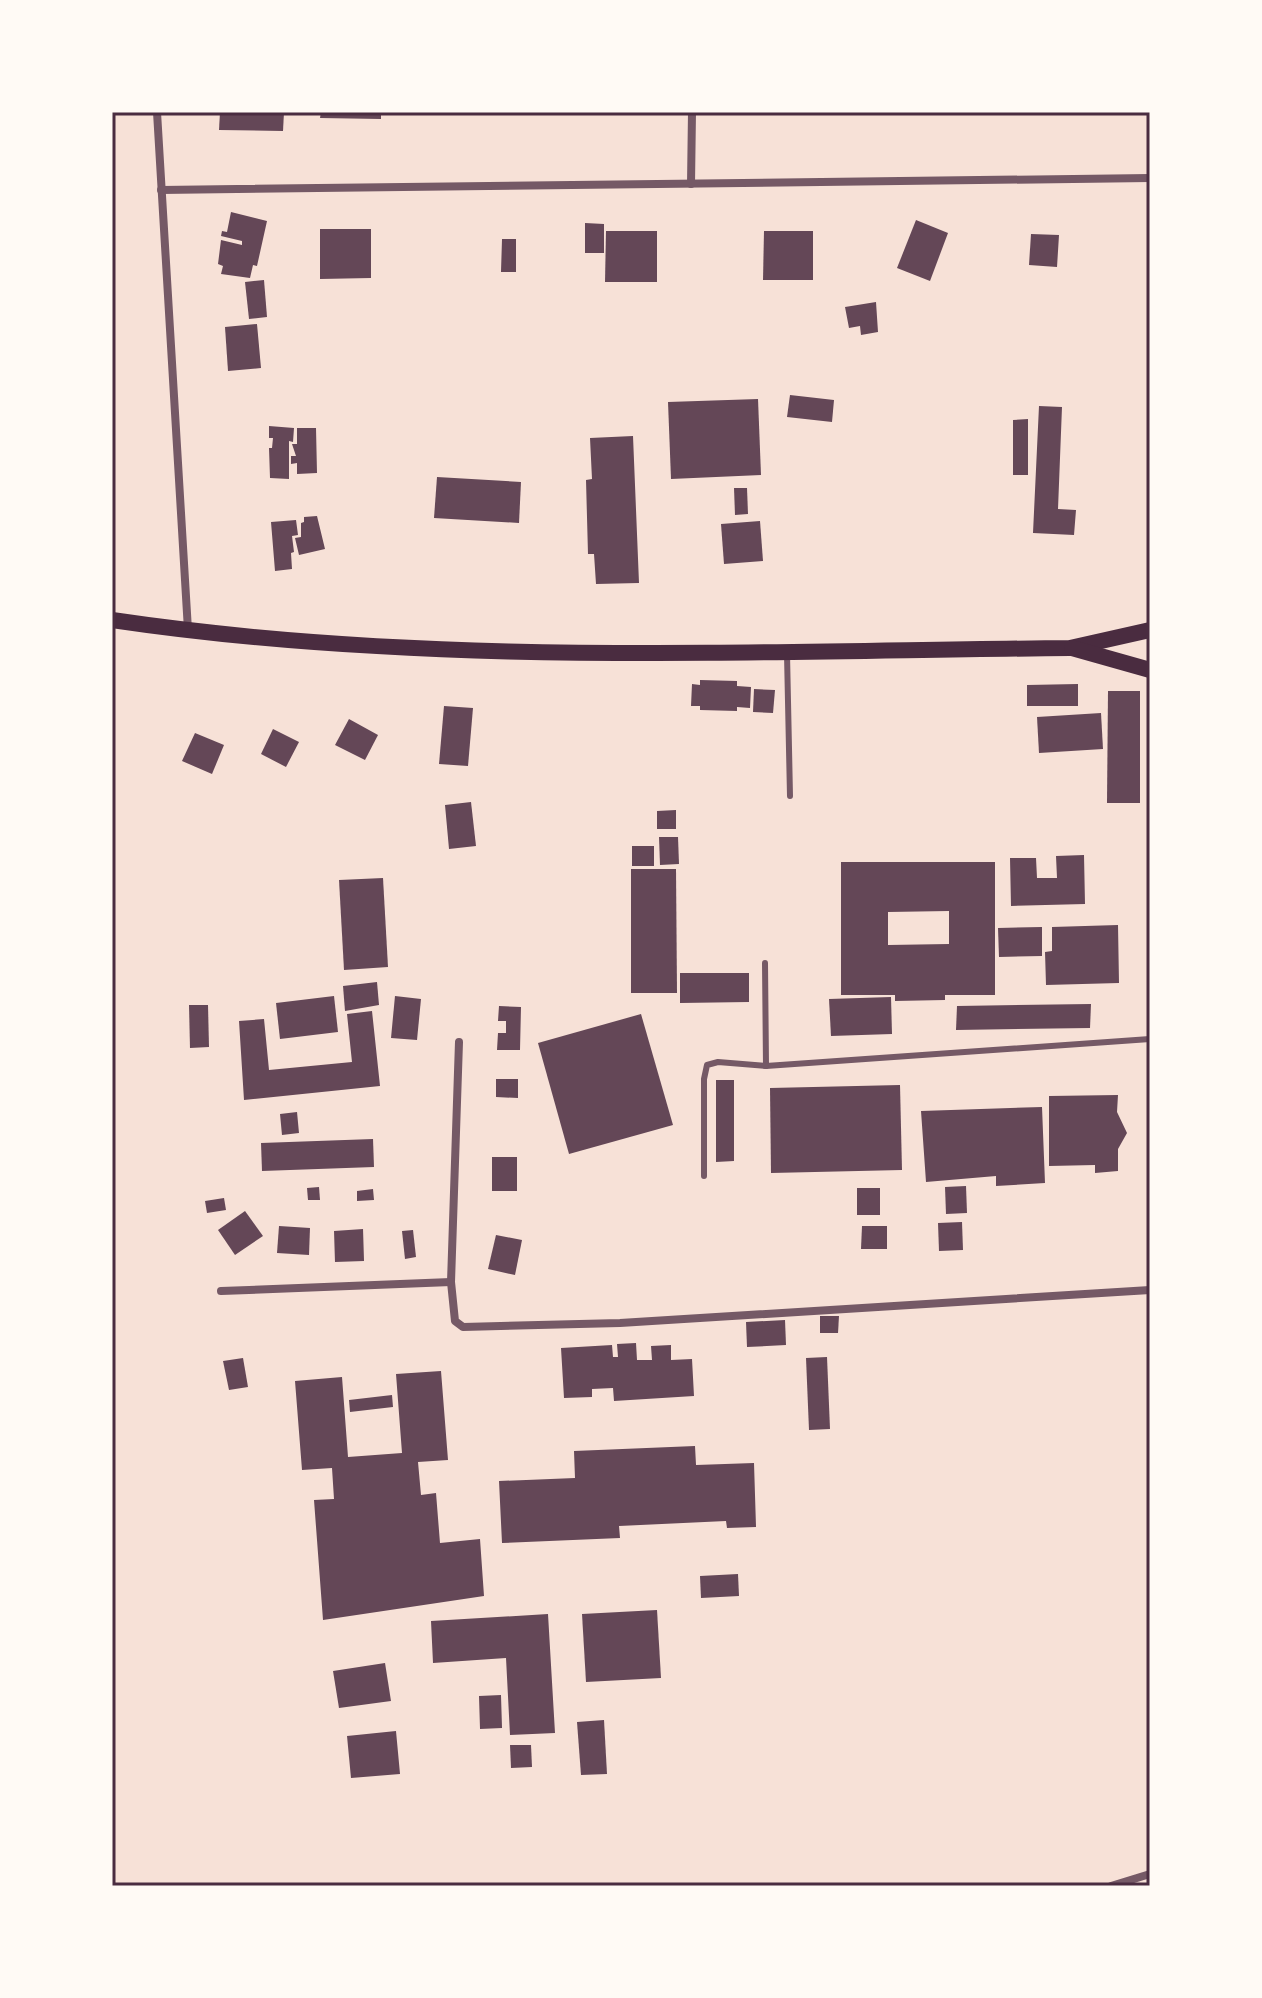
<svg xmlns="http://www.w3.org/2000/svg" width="1262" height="1998" viewBox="0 0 1262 1998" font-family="Commissioner,sans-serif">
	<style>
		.building { fill: #644757; fill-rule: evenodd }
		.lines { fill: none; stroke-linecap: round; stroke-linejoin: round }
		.service { stroke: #755966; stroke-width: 6 }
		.minor { stroke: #755966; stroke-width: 8 }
		.secondary { stroke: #4a2c40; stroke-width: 16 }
		.neatline { fill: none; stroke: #4a2c40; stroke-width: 3 }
	</style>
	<rect width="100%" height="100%" fill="#f7e1d7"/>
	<g class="building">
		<path d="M220,112H284L283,131L219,130Z"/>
		<path d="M321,112H381V119L320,118Z"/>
		<path d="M231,212L267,221L257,266L253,265L250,278L221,274L223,266L218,264L221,240L242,245V241L221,236L222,231L227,232Z"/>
		<path d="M916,220L948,233L930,281L897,268Z"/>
		<path d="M585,223L604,224V253H585Z"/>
		<path d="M320,229H371V278L320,279Z"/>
		<path d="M606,231H657V282H605Z"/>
		<path d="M764,231H813V280H763Z"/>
		<path d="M1031,234L1059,235L1057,267L1029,265Z"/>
		<path d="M502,239H516V272H501Z"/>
		<path d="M264,280L267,317L249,319L245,282Z"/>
		<path d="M876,302L878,332L861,335L860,326L849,328L845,307Z"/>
		<path d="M257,324L261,368L228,371L225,327Z"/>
		<path d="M790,395L834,400L832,422L787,417Z"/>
		<path d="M758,399L761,475L671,479L668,402Z"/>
		<path d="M1039,406L1062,407L1058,509L1076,510L1074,535L1033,533Z"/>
		<path d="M1028,419V475H1013V420Z"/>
		<path d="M269,426L294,428L293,442L289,441V479L270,478L269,448H272L273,438H269Z"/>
		<path d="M297,428H316L317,473L297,474V463L291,464V456H296L292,444H297Z"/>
		<path d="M633,436L639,583L596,584L594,554H588L586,480L592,479L590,438Z"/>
		<path d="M437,477L521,482L519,523L434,518Z"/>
		<path d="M734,488H747L748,514L735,515Z"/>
		<path d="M317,516L325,549L299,555L295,538L301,537V523L304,522V517Z"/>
		<path d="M296,520L298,535L292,536L294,552L291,553L292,569L275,571L271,522Z"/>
		<path d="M760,521L763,561L724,564L721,524Z"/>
		<path d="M700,680L737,681V686L751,687L750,708L737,707V711L700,710V706H691L692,684L700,685Z"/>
		<path d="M1078,684V706H1027V685Z"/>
		<path d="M754,689L775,690L773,713L753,712Z"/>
		<path d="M1108,691H1140V803H1107Z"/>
		<path d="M444,706L473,708L468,766L439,764Z"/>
		<path d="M1101,713L1103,749L1039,753L1037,717Z"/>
		<path d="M349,719L378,735L365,760L335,745Z"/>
		<path d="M273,729L299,742L286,767L261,754Z"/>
		<path d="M195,733L224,745L212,774L182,761Z"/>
		<path d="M471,802L476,846L449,849L445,805Z"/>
		<path d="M676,810V829H657V811Z"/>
		<path d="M659,837H678L679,864L660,865Z"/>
		<rect x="632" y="846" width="22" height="20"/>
		<path d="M1084,855L1085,904L1011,906L1010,858H1036L1037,878H1057L1056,856Z"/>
		<path d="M841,862H995V995H945V1000L895,1001V995H841ZM949,911V944L888,945V912Z"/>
		<path d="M631,869H676L677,993H631Z"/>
		<path d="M383,878L388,967L344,970L339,880Z"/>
		<path d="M1118,925L1119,983L1046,985L1045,952L1052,951V927Z"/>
		<path d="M1042,927V956L999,957L998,928Z"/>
		<path d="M680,973H749V1002L680,1003Z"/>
		<path d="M377,982L379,1005L345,1011L343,986Z"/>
		<path d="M334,996L338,1032L280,1039L276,1003Z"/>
		<path d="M395,996L421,999L417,1040L391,1038Z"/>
		<path d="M891,997L892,1034L831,1036L829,999Z"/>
		<path d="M1091,1004L1090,1028L956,1030L957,1006Z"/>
		<path d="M189,1005H208L209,1047L190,1048Z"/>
		<path d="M499,1006L521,1007L520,1050H497L498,1033H506V1021H498Z"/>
		<path d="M372,1011L380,1086L244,1100L239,1021L264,1019L269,1070L352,1062L347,1014Z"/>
		<path d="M641,1014L673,1125L569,1154L538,1043Z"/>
		<path d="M496,1079H518V1098L496,1097Z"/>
		<path d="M716,1080H734V1161L716,1162Z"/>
		<path d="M900,1085L902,1170L771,1173L770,1088Z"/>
		<path d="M1118,1095L1117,1112L1127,1133L1118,1149V1171L1095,1173V1165L1049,1166V1096Z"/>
		<path d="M1042,1107L1045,1183L996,1186V1176L926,1182L921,1111Z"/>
		<path d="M297,1112L299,1133L282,1135L280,1114Z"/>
		<path d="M373,1139L374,1167L262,1171L261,1143Z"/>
		<rect x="492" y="1157" width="25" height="34"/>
		<path d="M966,1186L967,1213L946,1214L945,1187Z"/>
		<path d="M319,1187L320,1200H308L307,1188Z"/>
		<rect x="857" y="1188" width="23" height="27"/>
		<path d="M373,1189L374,1200L357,1201V1191Z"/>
		<path d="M224,1198L226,1210L207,1213L205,1201Z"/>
		<path d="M245,1211L263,1236L235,1255L218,1230Z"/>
		<path d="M962,1222L963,1250L939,1251L938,1223Z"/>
		<path d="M279,1226L310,1228L309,1255L277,1253Z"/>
		<path d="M862,1226H887V1249H861Z"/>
		<path d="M363,1229L364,1261L335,1262L334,1231Z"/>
		<path d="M413,1230L416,1257L405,1259L402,1231Z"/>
		<path d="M496,1235L522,1240L515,1275L488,1269Z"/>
		<path d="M820,1316H839L838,1333H820Z"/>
		<path d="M785,1320L786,1345L747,1347L746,1322Z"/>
		<path d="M636,1343L637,1360H652L651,1346L671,1345V1360L692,1359L694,1396L614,1401L613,1388L592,1389V1397L564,1398L561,1348L612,1345L613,1357H618L617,1344Z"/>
		<path d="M827,1357L830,1429L809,1430L806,1358Z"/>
		<path d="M243,1358L248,1387L229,1390L223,1361Z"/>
		<path d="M441,1371L448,1460L418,1462L421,1495L436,1493L440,1543L480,1539L484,1596L323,1620L314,1500L334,1499L332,1468L302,1470L295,1381L342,1377L348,1457L402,1453L396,1374Z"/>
		<path d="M392,1395L393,1407L350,1412L349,1400Z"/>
		<path d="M695,1446L696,1465L754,1463L756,1527L727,1528L726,1521L619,1526L620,1538L502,1543L499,1481L575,1478L574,1451Z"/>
		<path d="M738,1574L739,1596L701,1598L700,1576Z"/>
		<path d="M657,1610L661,1678L586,1682L582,1614Z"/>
		<path d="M548,1614L555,1733L510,1735L506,1658L433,1663L431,1621Z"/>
		<path d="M385,1663L391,1701L339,1708L333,1671Z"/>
		<path d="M501,1695L502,1728L480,1729L479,1696Z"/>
		<path d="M604,1720L607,1774L581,1775L577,1722Z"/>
		<path d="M396,1731L400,1774L351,1778L347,1736Z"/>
		<path d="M510,1745H531L532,1767L511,1768Z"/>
	</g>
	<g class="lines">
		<g class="service">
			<path d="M787,654L790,796"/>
			<path d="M765,963L766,1066L1150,1039"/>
			<path d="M704,1176V1079L707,1065L718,1062L766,1066"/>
		</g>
		<g class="minor">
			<path d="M157,112L188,630"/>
			<path d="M691,184L692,112"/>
			<path d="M161,190L1150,178"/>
			<path d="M459,1042L451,1282L455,1321L463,1327L620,1323L1150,1290"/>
			<path d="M221,1291L451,1282"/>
			<path d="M1111,1886L1150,1874"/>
		</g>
		<g class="secondary">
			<path d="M112,620C429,667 751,651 1070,648L1150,630"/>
			<path d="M1072,648L1150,670"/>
		</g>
	</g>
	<rect width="1262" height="1998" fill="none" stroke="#fffaf5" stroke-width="228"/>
	<rect x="114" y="114" width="1034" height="1770" class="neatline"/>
</svg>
